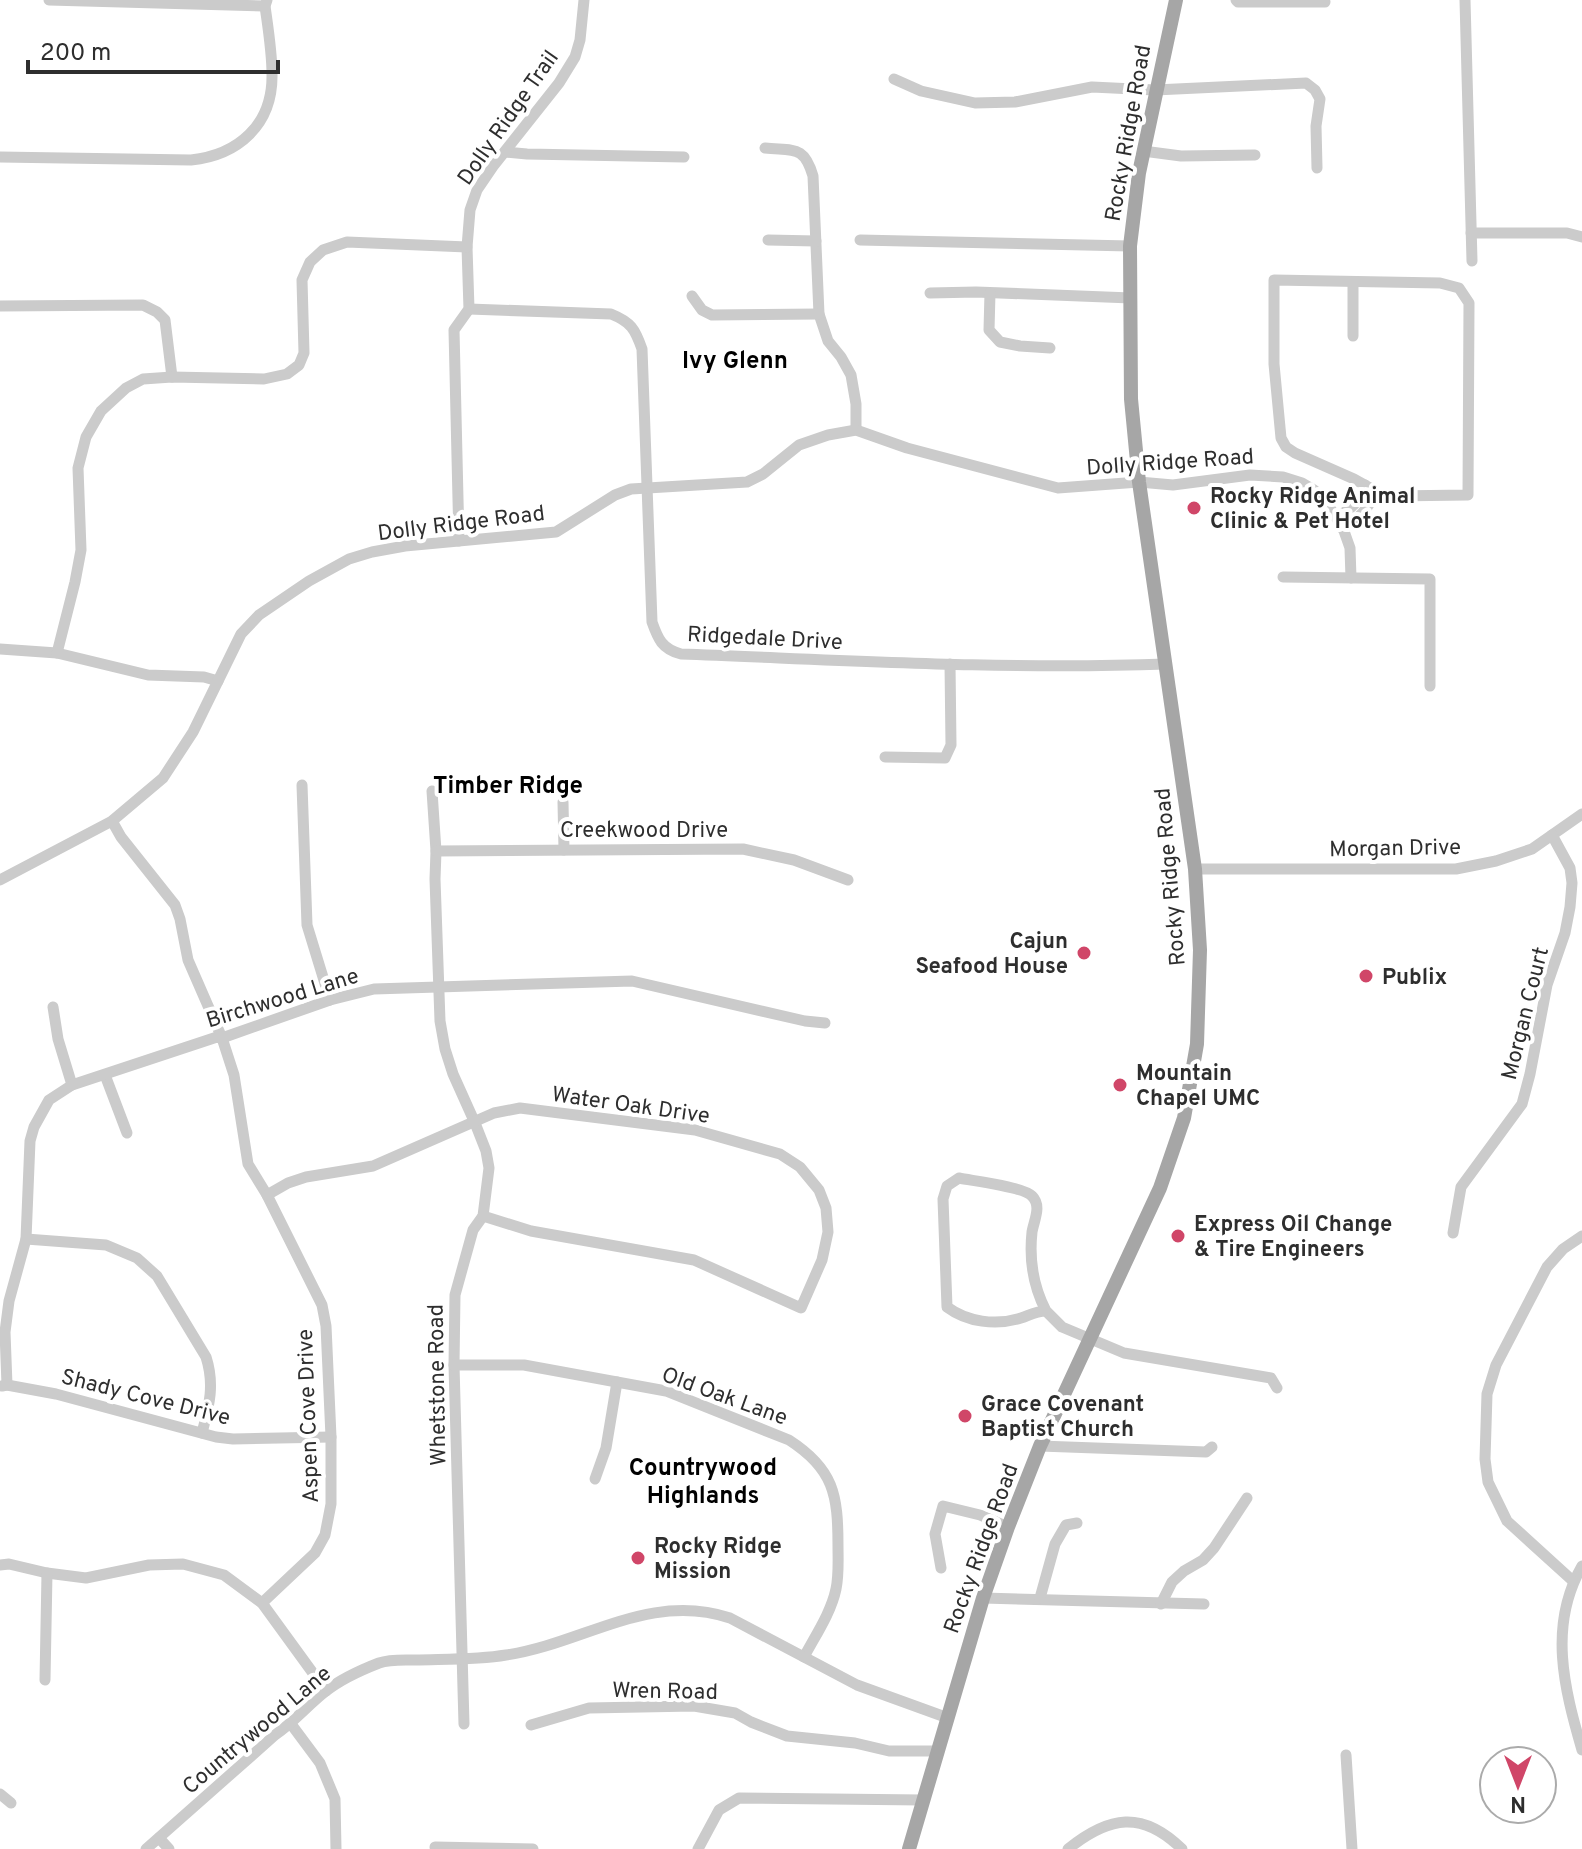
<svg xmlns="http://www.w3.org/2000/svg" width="1582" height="1849" viewBox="0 0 1582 1849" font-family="Overpass,sans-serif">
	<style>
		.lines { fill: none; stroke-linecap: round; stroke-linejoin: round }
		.minor { stroke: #cbcbcb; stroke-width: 11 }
		.major { stroke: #a6a6a6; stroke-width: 14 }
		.poi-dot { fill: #d04668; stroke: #fff; stroke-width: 3 }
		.labels { text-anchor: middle; stroke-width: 8; stroke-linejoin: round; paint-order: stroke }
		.street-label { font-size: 22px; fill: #2e2e2e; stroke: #fff }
		.poi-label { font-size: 22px; font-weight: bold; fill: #2e2e2e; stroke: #fff; text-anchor: start }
		.neighbourhood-label { font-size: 24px; font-weight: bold; fill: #000; stroke: #fff }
	</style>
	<rect width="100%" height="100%" fill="#fff"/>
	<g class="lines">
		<g class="minor">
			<path d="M49,0L265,6"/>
			<path d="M1236,0L1238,2H1325"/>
			<path d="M1465,0L1472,261"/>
			<path d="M894,79L921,91L975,103L1015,102L1092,87L1155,90L1306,83L1315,90L1320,99L1316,126L1317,168"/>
			<path d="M765,148C794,151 804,145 813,176L819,314L828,341L841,357L851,375L856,404V430"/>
			<path d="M1143,151L1181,156L1255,155"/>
			<path d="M505,152L527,154L684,157"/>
			<path d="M0,157L191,160C238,155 273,125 272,74C272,52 268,28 265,6L267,0"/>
			<path d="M1471,233H1567L1582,237"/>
			<path d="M768,240L816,241"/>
			<path d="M860,240L1130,246"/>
			<path d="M1274,280L1440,283L1459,288L1469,303L1468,495L1392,496L1381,494L1354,479L1295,453L1286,447L1281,438L1274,364Z"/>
			<path d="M1353,282V336"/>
			<path d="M930,293L976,292L1131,298"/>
			<path d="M990,293L989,330L1000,342L1020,346L1050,348"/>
			<path d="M692,296L702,310L712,315L819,314"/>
			<path d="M0,306L143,305L157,312L165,320L172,377"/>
			<path d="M469,309L611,314C631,322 635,329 642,349L652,622C658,639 662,649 681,654C843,660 1004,670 1166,664"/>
			<path d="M1336,517C1352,509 1359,502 1365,485"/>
			<path d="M1344,529C1358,518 1369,509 1376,491"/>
			<path d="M459,541L454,330L469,309L467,247L470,210L477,190L494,165L559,83L575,57L580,40L584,0"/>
			<path d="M1283,577L1430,579V686"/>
			<path d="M0,649L57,653L148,675L204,677L218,681"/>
			<path d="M57,653L75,582L81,550L78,468L86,437L101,411L126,388L143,379L172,377L264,379L287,374L299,365L304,353L302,280L310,262L323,250L347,242L467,247"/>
			<path d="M885,757L945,758L951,745L950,664"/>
			<path d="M302,785L307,925L330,1000"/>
			<path d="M432,791L436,851L435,879L440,1021L445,1049L453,1074L475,1123L486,1151L489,1168L483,1216L473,1230L455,1295L454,1365L464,1724"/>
			<path d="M563,802L564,850"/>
			<path d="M112,821L121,837L175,905L180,919L188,960L222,1038L234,1075L248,1164L267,1195L322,1305L326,1326L331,1437V1504L325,1535L315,1553L262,1603"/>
			<path d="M436,851L743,849L794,860L848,880"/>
			<path d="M1195,869H1456L1496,861L1532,849L1582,814"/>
			<path d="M0,880L112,821L163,778L193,732L241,634L259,615L309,581L349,559L372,552L405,546L556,532L615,495L631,489L747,482L763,474L799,445L828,435L856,430L907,448L1058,488L1139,482L1173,485L1250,475L1283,477L1302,483L1314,490L1325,501L1336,517L1344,531L1350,548L1351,578"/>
			<path d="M53,1007L58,1039L72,1085"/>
			<path d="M105,1075L127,1133"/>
			<path d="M267,1195L288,1183L306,1177L373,1166L494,1113L520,1108L695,1130L780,1154L800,1167L819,1190L826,1208L828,1232L822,1260L801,1308L694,1260L531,1231L483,1216"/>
			<path d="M1453,1233L1461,1187L1522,1104L1530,1074L1547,985L1565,933L1570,907L1572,883L1570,868L1552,835"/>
			<path d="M26,1239L106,1245L137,1258L157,1276L206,1357C215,1385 209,1406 202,1433"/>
			<path d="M1046,1311C1033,1286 1029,1260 1032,1232C1034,1220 1042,1206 1032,1196C1024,1187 974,1181 959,1178L947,1186L943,1199L947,1307C967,1322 996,1326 1021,1318C1030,1315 1036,1311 1046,1311L1062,1327L1124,1353L1271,1378L1277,1388"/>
			<path d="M454,1365H524L666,1391L789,1440C834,1469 838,1495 838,1546C838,1560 839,1575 836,1589C831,1613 815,1636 804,1657"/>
			<path d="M7,1385L5,1332L9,1301L26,1239L30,1141L34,1127L49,1100L72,1085L217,1037L222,1038L330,1000L374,989L632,981L805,1021L825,1023"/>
			<path d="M2,1386L7,1385L56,1394L216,1437L233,1439L331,1437"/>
			<path d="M1040,1446L1206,1452L1212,1447"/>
			<path d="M595,1479L606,1448L617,1382"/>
			<path d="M0,1565L9,1564L47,1573L86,1578L149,1565L183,1564L224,1575L262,1603L326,1691"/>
			<path d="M1582,1566C1548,1625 1564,1688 1582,1750"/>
			<path d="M941,1568L935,1534L943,1506L980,1515L1008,1527"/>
			<path d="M1573,1581L1507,1521L1488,1482L1485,1459L1487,1394L1496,1365L1547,1267L1563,1249L1582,1236"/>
			<path d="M983,1598L1204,1604"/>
			<path d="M1040,1598L1055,1544L1066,1525L1077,1523"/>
			<path d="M1161,1604L1172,1582L1184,1571L1203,1560L1214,1548L1247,1498"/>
			<path d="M45,1680L47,1573"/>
			<path d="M291,1724L320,1763L335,1799L336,1849"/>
			<path d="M531,1725L589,1708L694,1706L735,1713L751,1722L787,1736L855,1743L889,1751H937"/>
			<path d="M1346,1755L1352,1849"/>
			<path d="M0,1794L11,1803"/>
			<path d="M159,1838L169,1849"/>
			<path d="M435,1847L533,1849"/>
			<path d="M146,1849L275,1735C294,1722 308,1705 326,1691C341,1679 361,1670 379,1663C390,1659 404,1660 415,1660C445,1659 477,1660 506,1655C583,1644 649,1591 730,1618L857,1685L948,1718"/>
			<path d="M698,1849L719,1810L739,1798L923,1800"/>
			<path d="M1068,1849C1109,1816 1142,1810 1182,1849"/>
		</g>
		<path class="major" d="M909,1849L983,1598L1008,1527L1040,1446L1160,1188L1184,1118L1197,1044L1200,950L1195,869L1139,482L1131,399L1130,246L1139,173L1176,0"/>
	</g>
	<g class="poi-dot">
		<circle cx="1194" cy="508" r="8"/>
		<circle cx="1084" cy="953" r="8"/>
		<circle cx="1366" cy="976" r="8"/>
		<circle cx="1120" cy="1085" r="8"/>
		<circle cx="1178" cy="1236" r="8"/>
		<circle cx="965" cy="1416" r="8"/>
		<circle cx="638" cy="1558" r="8"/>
	</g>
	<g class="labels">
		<g class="street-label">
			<text transform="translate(507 117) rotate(-55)" y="8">Dolly Ridge Trail</text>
			<text transform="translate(1127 133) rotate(-80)" y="8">Rocky Ridge Road</text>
			<text transform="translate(1170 461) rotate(-4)" y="8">Dolly Ridge Road</text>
			<text transform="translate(461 522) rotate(-7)" y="8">Dolly Ridge Road</text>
			<text transform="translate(765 637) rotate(3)" y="8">Ridgedale Drive</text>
			<text x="644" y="837">Creekwood Drive</text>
			<text transform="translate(1395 847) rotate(-1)" y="8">Morgan Drive</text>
			<text transform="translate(1169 877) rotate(-95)" y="8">Rocky Ridge Road</text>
			<text transform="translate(282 997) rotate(-17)" y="8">Birchwood Lane</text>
			<text transform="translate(1524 1013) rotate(-76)" y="8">Morgan Court</text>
			<text transform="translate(631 1104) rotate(8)" y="8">Water Oak Drive</text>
			<text transform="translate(436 1385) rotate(-91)" y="8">Whetstone Road</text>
			<text transform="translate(725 1395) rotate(20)" y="8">Old Oak Lane</text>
			<text transform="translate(146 1396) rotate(14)" y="8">Shady Cove Drive</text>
			<text transform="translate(307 1416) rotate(-92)" y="8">Aspen Cove Drive</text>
			<text transform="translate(980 1548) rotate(-70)" y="8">Rocky Ridge Road</text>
			<text transform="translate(665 1690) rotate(1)" y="8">Wren Road</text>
			<text transform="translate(256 1729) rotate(-40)" y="8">Countrywood Lane</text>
		</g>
		<g class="poi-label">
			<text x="1210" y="503">Rocky Ridge Animal<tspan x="1210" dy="25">Clinic &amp; Pet Hotel</tspan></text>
			<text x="1068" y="948" text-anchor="end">Cajun<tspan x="1068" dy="25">Seafood House</tspan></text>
			<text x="1382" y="984">Publix</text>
			<text x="1136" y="1080">Mountain<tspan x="1136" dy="25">Chapel UMC</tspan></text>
			<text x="1194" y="1231">Express Oil Change<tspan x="1194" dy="25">&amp; Tire Engineers</tspan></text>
			<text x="981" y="1411">Grace Covenant<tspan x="981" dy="25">Baptist Church</tspan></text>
			<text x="654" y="1553">Rocky Ridge<tspan x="654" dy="25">Mission</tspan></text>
		</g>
		<g class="neighbourhood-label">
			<text x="735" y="368">Ivy Glenn</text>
			<text x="508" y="793">Timber Ridge</text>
			<text x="703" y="1475">Countrywood<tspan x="703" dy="28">Highlands</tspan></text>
		</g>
	</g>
	<g transform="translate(1518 1785) rotate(180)"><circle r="38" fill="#ffffff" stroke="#ababab" stroke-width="2"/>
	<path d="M0-6L14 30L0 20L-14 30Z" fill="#d04668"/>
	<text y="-12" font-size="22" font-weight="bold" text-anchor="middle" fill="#2e2e2e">N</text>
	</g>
	<path d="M28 60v12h250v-12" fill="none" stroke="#2e2e2e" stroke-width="4"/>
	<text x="40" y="60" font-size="24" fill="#2e2e2e" stroke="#ffffff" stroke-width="6" paint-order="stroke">200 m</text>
</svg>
